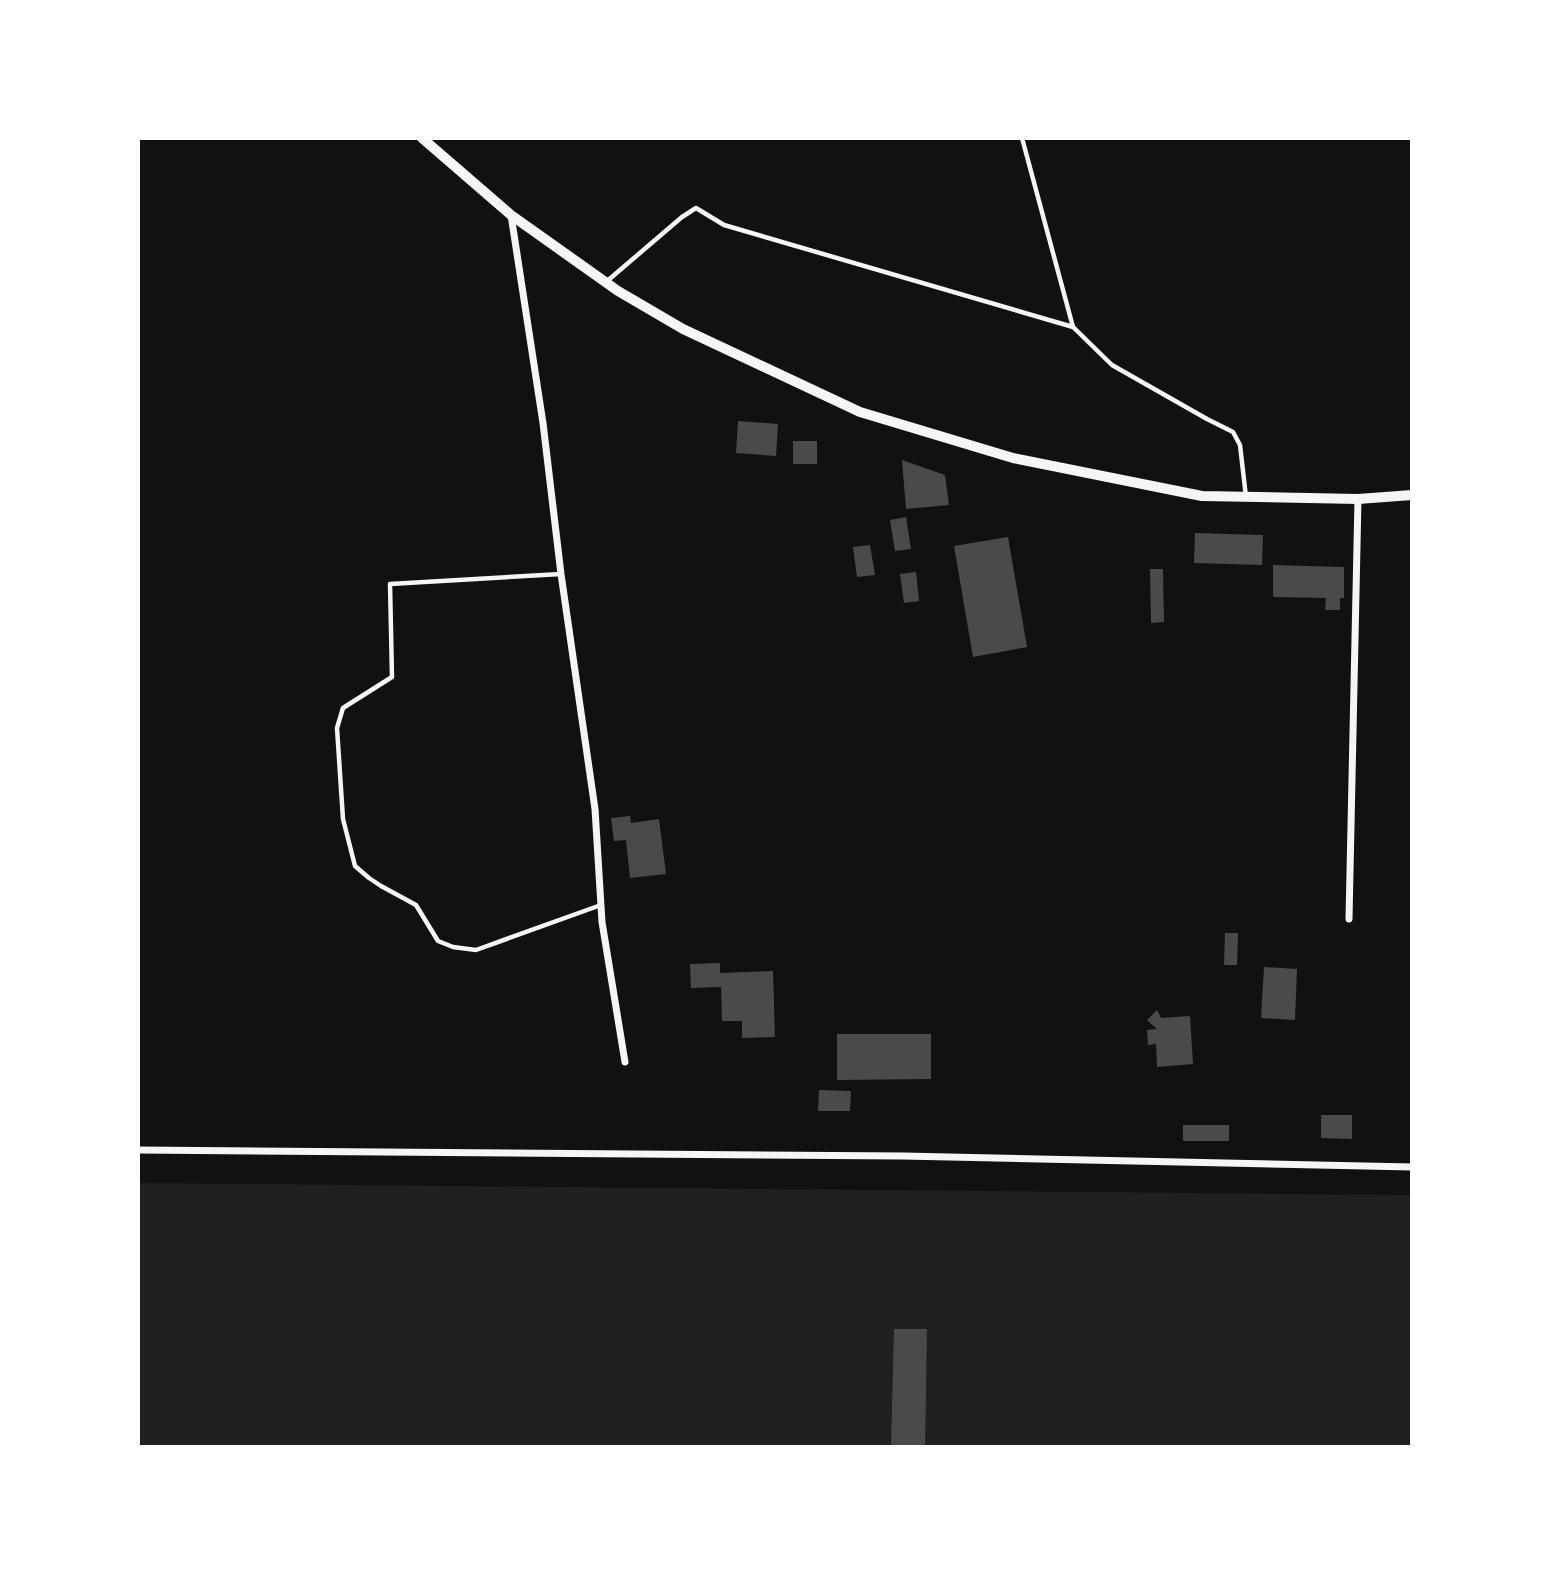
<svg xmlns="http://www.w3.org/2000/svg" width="1550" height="1585" viewBox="0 0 1550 1585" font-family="Manrope,sans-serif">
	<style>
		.green { fill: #202020 }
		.building { fill: #4a4a4a }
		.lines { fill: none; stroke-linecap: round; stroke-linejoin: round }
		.service { stroke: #f5f5f5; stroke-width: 4.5 }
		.minor { stroke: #f5f5f5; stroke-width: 7 }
		.tertiary { stroke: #f5f5f5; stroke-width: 10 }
	</style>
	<rect width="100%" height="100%" fill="#111"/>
	<path class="green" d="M138,1183L1412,1195V1447H138Z"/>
	<g class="building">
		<path d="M738,421L778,424L776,456L736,453Z"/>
		<rect x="793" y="441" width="24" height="23"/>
		<path d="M902,460L945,475L949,505L906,509Z"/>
		<path d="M906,517L911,549L895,551L890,520Z"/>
		<path d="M1195,533L1263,535L1262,565L1194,563Z"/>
		<path d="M1008,537L1027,647L973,657L954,546Z"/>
		<path d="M870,545L875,575L857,577L853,547Z"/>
		<path d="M1273,565L1344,567V598H1340V610H1325L1326,598L1273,597Z"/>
		<path d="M1150,569H1163L1164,622L1151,623Z"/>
		<path d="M916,572L919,601L904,603L900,574Z"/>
		<path d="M630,816L631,823L659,819L666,874L630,878L626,840L614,841L611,818Z"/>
		<path d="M1225,933H1238L1237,965H1224Z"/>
		<path d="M720,963V973L773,971L775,1037L742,1038V1021H722L721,987L691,988L690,964Z"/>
		<path d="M1264,967L1297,969L1295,1020L1261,1018Z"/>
		<path d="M1157,1010L1161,1018L1190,1016L1193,1064L1157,1067L1156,1044L1148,1045L1147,1030L1157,1029L1147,1020Z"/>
		<path d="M837,1034H931V1079L837,1080Z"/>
		<path d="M819,1090L851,1091L850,1111H818Z"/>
		<path d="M1321,1115H1352V1139L1321,1138Z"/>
		<rect x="1183" y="1125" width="46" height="16"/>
		<path d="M894,1329H927L925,1447H891Z"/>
	</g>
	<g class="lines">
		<g class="service">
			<path d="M1022,138L1073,327L1112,365L1207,419L1233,432L1240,445L1246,497"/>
			<path d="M606,282L682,217L696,208L724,225L1073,327"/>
			<path d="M561,574L390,584L392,677L343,708L337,728L343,819L355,866L369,878L381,886L416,905L438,941L453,947L476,950L601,905"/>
		</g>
		<g class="minor">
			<path d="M511,215L543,423L561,574L595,809L602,922L625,1062"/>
			<path d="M1349,919L1358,499"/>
			<path d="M138,1150L903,1156L1412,1167"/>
		</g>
		<path class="tertiary" d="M422,138L511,215L618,291L683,329L860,412L1013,458L1202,496L1358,499L1412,495"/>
	</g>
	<rect width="1550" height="1585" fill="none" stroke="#ffffff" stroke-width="280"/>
</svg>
